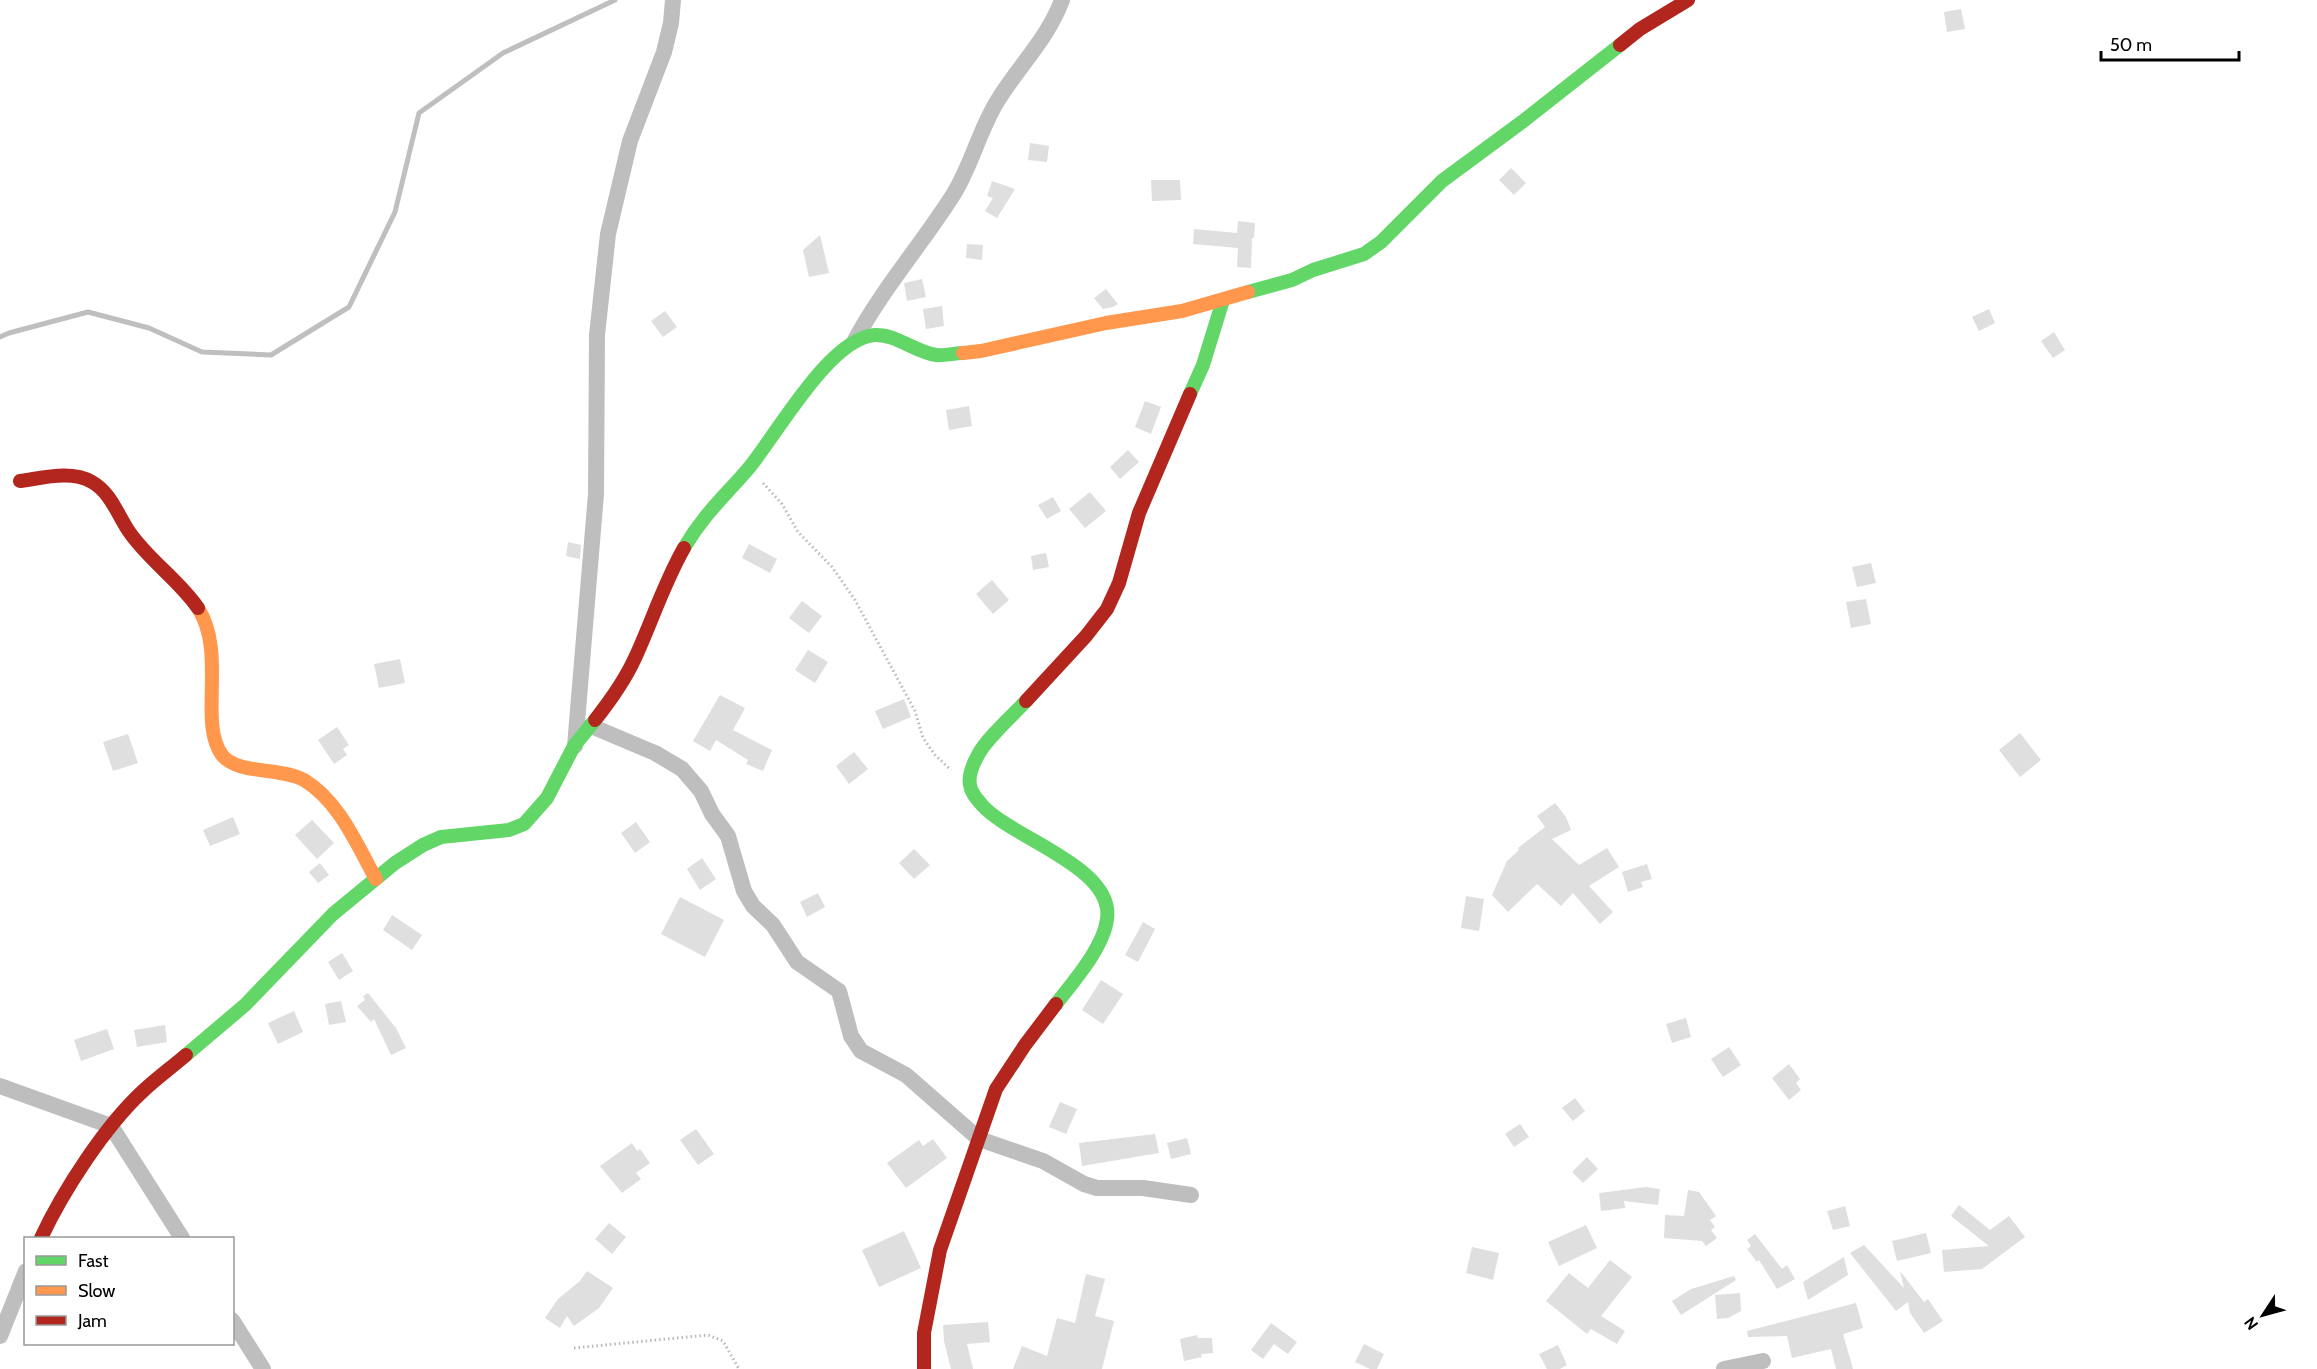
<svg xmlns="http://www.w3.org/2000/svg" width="2317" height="1369" viewBox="0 0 2317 1369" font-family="Cabin,sans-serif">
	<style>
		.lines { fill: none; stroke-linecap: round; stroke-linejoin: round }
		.stream { stroke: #bfbfbf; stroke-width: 5 }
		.building { fill: #dfdfdf }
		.path { stroke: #b9b9b9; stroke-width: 3; stroke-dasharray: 1.5 3; stroke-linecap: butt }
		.street { stroke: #bebebe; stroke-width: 16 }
		.fast { stroke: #63d668; stroke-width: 14 }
		.slow { stroke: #ff974d; stroke-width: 14 }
		.jam { stroke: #b3261e; stroke-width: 14 }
	</style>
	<rect width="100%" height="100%" fill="#fff"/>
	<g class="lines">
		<path class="stream" d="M0,337L9,333L88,312L149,328L202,352L271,355L349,307L395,212L419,113L503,53L615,0"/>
	</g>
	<g class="building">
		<path d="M1961,9L1965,29L1947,32L1944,12Z"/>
		<path d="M1030,143L1049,146L1047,162L1028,160Z"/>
		<path d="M1511,168L1526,183L1514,195L1499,180Z"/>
		<path d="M1151,180H1180L1181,200L1152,201Z"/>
		<path d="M992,181L1015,189L997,218L985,211L993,198L987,196Z"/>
		<path d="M1238,221L1255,223L1254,238H1252L1251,268L1237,267L1238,248L1193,244L1194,229L1237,233Z"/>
		<path d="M820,235L829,273L809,277L803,250Z"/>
		<path d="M967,244L983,245L982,260L966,258Z"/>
		<path d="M922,279L926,297L907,301L904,283Z"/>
		<path d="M1106,289L1118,304L1113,307L1103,309L1094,298Z"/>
		<path d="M942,306L944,326L926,329L923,309Z"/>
		<path d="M1989,309L1995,323L1979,331L1972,317Z"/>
		<path d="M665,311L677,327L663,337L651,321Z"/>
		<path d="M2054,332L2065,350L2053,358L2041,341Z"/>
		<path d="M1145,401L1161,407L1151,434L1135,427Z"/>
		<path d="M969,406L972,426L949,430L946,410Z"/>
		<path d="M1128,450L1139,462L1120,479L1110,467Z"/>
		<path d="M1090,492L1106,511L1085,528L1069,509Z"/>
		<path d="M1053,497L1061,511L1047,519L1038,505Z"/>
		<path d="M568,542L581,545L580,559L566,556Z"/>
		<path d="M749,544L777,559L770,573L742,558Z"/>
		<path d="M1046,553L1049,567L1033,570L1031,556Z"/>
		<path d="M1871,563L1876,583L1857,587L1852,567Z"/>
		<path d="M992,580L1009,600L993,614L976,594Z"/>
		<path d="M1866,599L1871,624L1851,628L1846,602Z"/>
		<path d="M802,601L822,616L809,633L789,618Z"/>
		<path d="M808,650L828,662L815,683L795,670Z"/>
		<path d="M400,659L405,683L379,688L374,664Z"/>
		<path d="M720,695L745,708L733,730L772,750L763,771L746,764L748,760L716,740L710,751L693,741Z"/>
		<path d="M904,699L911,717L883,729L875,711Z"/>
		<path d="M337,727L349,745L343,749L347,755L334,764L318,740Z"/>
		<path d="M2020,733L2041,760L2020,777L1999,750Z"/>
		<path d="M128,734L138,763L113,771L103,742Z"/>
		<path d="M854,752L868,769L849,784L836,766Z"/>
		<path d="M1555,803L1566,817L1571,830L1552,839L1579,865L1607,848L1619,867L1589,886L1613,912L1600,924L1573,893L1561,906L1537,884L1508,912L1492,895L1507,861L1519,850L1518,848L1545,827L1537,816Z"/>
		<path d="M233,817L240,834L210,846L203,830Z"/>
		<path d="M312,820L334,843L317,859L295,835Z"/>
		<path d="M636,822L650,842L635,853L621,833Z"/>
		<path d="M914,849L930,865L914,879L899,863Z"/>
		<path d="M702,858L716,879L700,890L687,869Z"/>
		<path d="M320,863L329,875L318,883L309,872Z"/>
		<path d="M1647,864L1652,879L1641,882L1643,887L1628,892L1622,872Z"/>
		<path d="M818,893L825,907L807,917L800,902Z"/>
		<path d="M1466,896L1484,899L1479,931L1461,928Z"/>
		<path d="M680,897L724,920L705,957L661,934Z"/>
		<path d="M392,915L422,935L412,950L383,930Z"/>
		<path d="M1143,922L1155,929L1138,962L1125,955Z"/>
		<path d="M342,953L353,971L339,980L328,962Z"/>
		<path d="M1101,980L1123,994L1103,1024L1082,1010Z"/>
		<path d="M368,993L396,1028L406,1048L391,1055L374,1019L371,1022L357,1006L365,1000L363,996Z"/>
		<path d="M341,1001L346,1022L329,1025L325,1004Z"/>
		<path d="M294,1011L303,1032L278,1044L268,1023Z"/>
		<path d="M1686,1018L1691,1037L1672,1043L1666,1024Z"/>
		<path d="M165,1025L167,1042L137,1047L134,1030Z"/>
		<path d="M107,1029L114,1049L81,1061L74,1040Z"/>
		<path d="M1729,1047L1741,1065L1723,1077L1711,1059Z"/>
		<path d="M1789,1064L1800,1079L1796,1083L1801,1090L1789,1100L1772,1078Z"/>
		<path d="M1575,1098L1585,1111L1573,1121L1562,1108Z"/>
		<path d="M1060,1102L1077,1109L1066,1134L1049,1127Z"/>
		<path d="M1520,1124L1529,1137L1514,1147L1505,1134Z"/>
		<path d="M696,1129L714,1154L698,1165L680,1140Z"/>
		<path d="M1155,1134L1159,1153L1082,1166L1079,1143Z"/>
		<path d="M1187,1138L1191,1154L1171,1159L1167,1143Z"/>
		<path d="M933,1139L947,1158L906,1188L887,1163L919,1140L923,1146Z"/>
		<path d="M632,1143L637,1151L640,1149L650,1163L636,1173L641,1179L622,1193L600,1166Z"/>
		<path d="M1587,1157L1598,1169L1583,1183L1572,1172Z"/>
		<path d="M1646,1187L1660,1189L1658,1205L1624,1201L1625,1208L1601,1211L1599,1193Z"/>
		<path d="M1688,1190L1699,1192L1716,1216L1710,1220L1715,1227L1711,1230L1717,1238L1706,1246L1702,1241L1664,1238L1665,1215L1684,1216Z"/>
		<path d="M1959,1205L1990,1230L2009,1216L2025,1237L1982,1269L1944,1272L1942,1250L1989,1246L1951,1216Z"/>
		<path d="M1845,1206L1850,1226L1833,1230L1827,1211Z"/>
		<path d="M609,1223L626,1237L612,1254L595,1239Z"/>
		<path d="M1586,1225L1597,1248L1559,1266L1548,1242Z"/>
		<path d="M904,1231L921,1268L879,1287L862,1250Z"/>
		<path d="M1926,1233L1931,1253L1897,1261L1892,1241Z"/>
		<path d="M1755,1234L1782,1269L1787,1265L1795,1279L1777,1289L1759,1260L1757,1262L1747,1249L1751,1246L1747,1240Z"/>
		<path d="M1864,1245L1904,1288L1900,1271L1924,1302L1928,1299L1943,1321L1924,1333L1910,1313L1908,1302L1896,1311L1850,1253Z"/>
		<path d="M1472,1247L1499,1253L1493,1280L1466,1273Z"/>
		<path d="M1844,1257L1848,1275L1808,1300L1803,1282Z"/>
		<path d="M1610,1260L1632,1277L1601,1316L1625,1331L1617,1344L1591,1329L1587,1334L1546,1301L1569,1273L1588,1288Z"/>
		<path d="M587,1271L613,1288L599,1308L574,1326L567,1316L560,1328L545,1318L558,1299L580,1281Z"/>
		<path d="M1086,1274L1105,1279L1095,1316L1114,1321L1102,1369H1013L1022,1346L1047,1356L1057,1318L1075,1323Z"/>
		<path d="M1734,1276L1736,1280L1681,1315L1672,1301L1691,1289Z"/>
		<path d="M1740,1293L1741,1311L1728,1318L1717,1319L1715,1295Z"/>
		<path d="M1856,1303L1863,1328L1843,1334L1853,1369H1836L1831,1349L1792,1358L1787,1336L1748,1337L1747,1331Z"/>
		<path d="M988,1322L990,1342L967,1344L973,1369H951L944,1341L943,1325Z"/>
		<path d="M1271,1323L1297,1342L1288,1354L1274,1344L1263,1359L1251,1350Z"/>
		<path d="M1197,1335L1198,1338H1212L1213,1353L1201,1354L1202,1357L1184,1361L1180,1339Z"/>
		<path d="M1364,1344L1384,1354L1377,1369H1370L1355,1362Z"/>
		<path d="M1558,1345L1567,1365L1560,1369H1547L1539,1354Z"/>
	</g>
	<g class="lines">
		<g class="path">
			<path d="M763,483L782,504L798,532L832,567L855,600L915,711L923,738L935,755L951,770"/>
			<path d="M574,1348L708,1335L723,1341L739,1369"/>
		</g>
		<g class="street">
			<path d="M855,340C883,288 922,244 953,195C972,165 979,130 998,100C1019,66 1048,38 1062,0"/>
			<path d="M591,726L655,753L682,769L701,791L712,814L728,836L744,891L753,906L773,925L797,962L839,991L851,1036L861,1051L906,1075L979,1139L1043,1161L1084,1184L1097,1188H1143L1191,1195"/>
			<path d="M575,746L596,494L597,335L608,234L630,141L664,52L671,23L673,0"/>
			<path d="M0,1086L111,1126L182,1238"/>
			<path d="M232,1320L263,1369"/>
			<path d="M0,1336L26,1271"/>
			<path d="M1724,1369L1763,1361"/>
		</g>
		<g class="fast">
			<path d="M1248,292L1292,280L1313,270L1364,254L1381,242L1442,181L1522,122L1620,45"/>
			<path d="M1190,394L1203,365L1223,300"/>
			<path d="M684,548C703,515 724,497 748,469C776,436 829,338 875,335C896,334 915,352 936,355C944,356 955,353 963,353"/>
			<path d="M1026,701C1013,715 986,739 978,755C973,764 968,775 970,785C971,793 977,799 982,805C1011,838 1115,867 1107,919C1104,947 1073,982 1056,1004"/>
			<path d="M186,1055L245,1005L333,914L395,863L423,845L441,837L509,830L524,824L547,798L574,746L595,720"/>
		</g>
		<g class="slow">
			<path d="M963,353L981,351L1106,323L1182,311L1248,292"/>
			<path d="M198,608C227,653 198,723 222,755C238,775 281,767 304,780C339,801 357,845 376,879"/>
		</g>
		<g class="jam">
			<path d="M1620,45L1640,29L1688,0"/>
			<path d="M20,481C43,478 71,470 92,482C110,492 117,513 128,530C147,559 178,579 198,608"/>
			<path d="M1026,701L1086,636L1107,609L1119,583L1139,513L1190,394"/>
			<path d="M595,720C610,701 625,680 635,658C652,621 664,583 684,548"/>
			<path d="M41,1238C63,1191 105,1126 143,1091C157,1078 172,1067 186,1055"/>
			<path d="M924,1369V1333L940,1250L996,1089L1025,1045L1056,1004"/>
		</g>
	</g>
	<rect x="24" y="1237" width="210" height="108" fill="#ffffff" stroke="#999999" stroke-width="1.5"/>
	<rect x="36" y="1256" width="30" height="9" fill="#63d668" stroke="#999999" stroke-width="1.5"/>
	<text x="78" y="1267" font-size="18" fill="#000000">Fast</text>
	<rect x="36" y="1286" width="30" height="9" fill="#ff974d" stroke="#999999" stroke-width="1.5"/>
	<text x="78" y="1297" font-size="18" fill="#000000">Slow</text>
	<rect x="36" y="1316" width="30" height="9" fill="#b3261e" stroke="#999999" stroke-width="1.5"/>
	<text x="78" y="1327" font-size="18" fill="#000000">Jam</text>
	<g transform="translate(2263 1315) rotate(234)" stroke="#ffffff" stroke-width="4.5" paint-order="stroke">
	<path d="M0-4.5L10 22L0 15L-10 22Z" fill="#000000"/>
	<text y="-9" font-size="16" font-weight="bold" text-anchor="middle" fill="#000000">N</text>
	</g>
	<path d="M2101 51v9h138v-9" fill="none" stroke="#000000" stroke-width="3"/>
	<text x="2110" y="51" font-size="18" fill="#000000" stroke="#ffffff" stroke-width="4.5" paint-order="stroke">50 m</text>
</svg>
